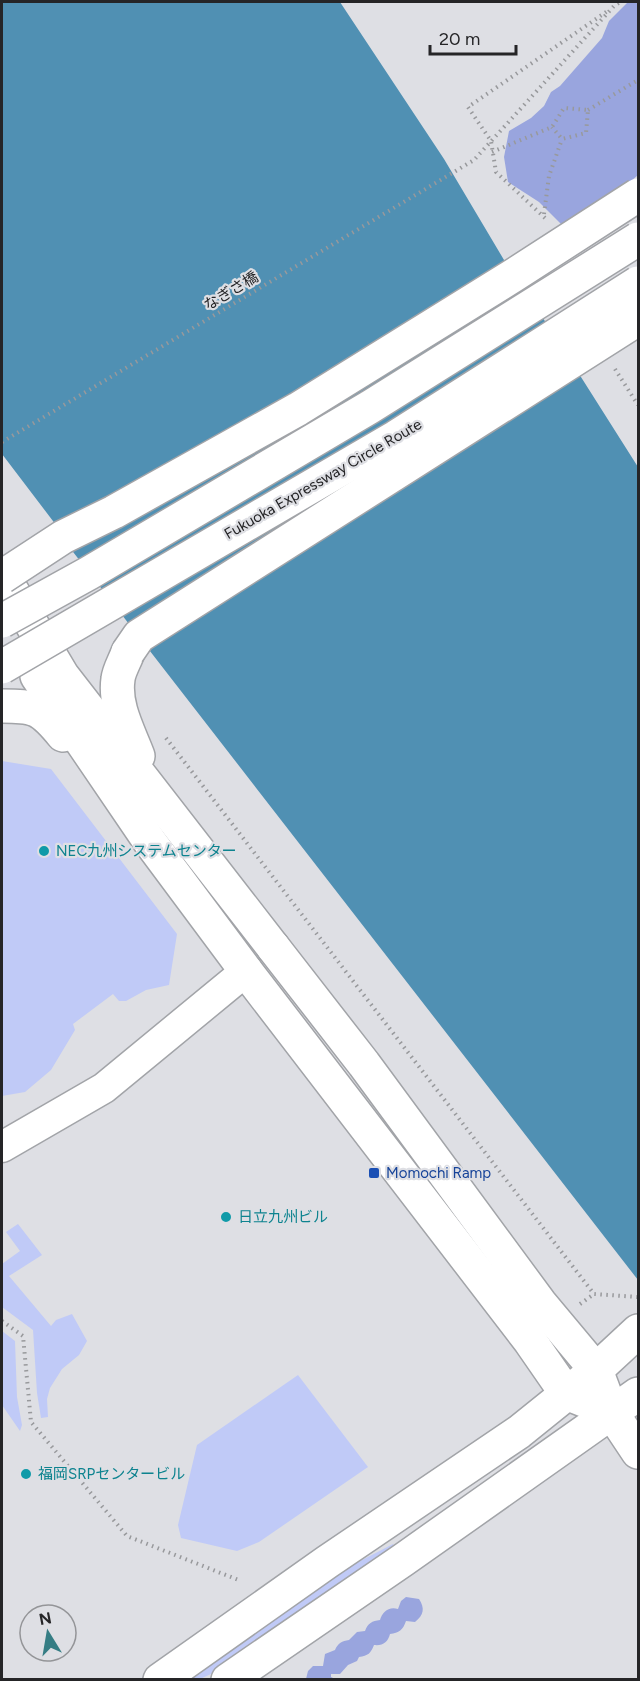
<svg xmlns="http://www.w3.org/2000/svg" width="640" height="1681" viewBox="0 0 640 1681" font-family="Figtree,'Noto Sans JP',sans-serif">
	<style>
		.green { fill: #c0caf7 }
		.forest { fill: #99a5de }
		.water { fill: #5090b3 }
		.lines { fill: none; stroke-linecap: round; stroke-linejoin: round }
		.minor-casing { stroke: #a2a4a8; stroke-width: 33 }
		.tertiary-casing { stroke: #a2a4a8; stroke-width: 36 }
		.motorway-casing { stroke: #a2a4a8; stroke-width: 36 }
		.path { stroke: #98999c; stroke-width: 4; stroke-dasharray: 1.5 4.5; stroke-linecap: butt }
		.minor { stroke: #fff; stroke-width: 30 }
		.tertiary { stroke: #fff; stroke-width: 33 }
		.motorway { stroke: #fff; stroke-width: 33 }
		.motorway-bridge-casing { stroke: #a2a4a8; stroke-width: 36; stroke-linecap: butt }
		.motorway-bridge { stroke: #fff; stroke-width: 33 }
		.culture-dot { fill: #0f9aa8; stroke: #dedfe4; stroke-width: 2 }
		.transit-dot { fill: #1a4fb4; stroke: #dedfe4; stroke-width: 2 }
		.labels { text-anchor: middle; stroke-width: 4.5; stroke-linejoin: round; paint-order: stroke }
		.street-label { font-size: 15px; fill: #252527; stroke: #dedfe4 }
		.culture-label { font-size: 15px; fill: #0d838f; stroke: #dedfe4; text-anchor: start }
		.transit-label { font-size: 15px; fill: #164399; stroke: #dedfe4; text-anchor: start }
	</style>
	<rect width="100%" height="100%" fill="#dedfe4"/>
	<g class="green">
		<path d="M2,761L51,769L177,934L169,985L146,990L126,1001H119L113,994L73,1024L75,1030L51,1070L25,1092L2,1096Z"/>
		<path d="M18,1224L42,1255L9,1276L51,1326L56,1320L72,1314L87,1341L79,1355L62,1369L50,1388L47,1399L48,1417L41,1418L37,1393L33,1330L2,1307V1264L20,1251L6,1232Z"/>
		<path d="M2,1331L15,1341L17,1397L22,1425L20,1431L2,1405Z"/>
		<path d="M298,1375L368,1467L259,1542L237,1551L181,1538L178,1525L197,1445Z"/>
		<path d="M393,1544L396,1548L211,1674L200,1679L186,1680L337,1573Z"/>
	</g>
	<g class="forest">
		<path d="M628,2H638V175L614,196L565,228L539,202L508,182L504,157L509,131L531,118L544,106L551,92L560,86L602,38L609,21Z"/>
		<path d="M406,1597L419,1599C425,1608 424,1615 415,1622L406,1621C403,1630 399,1633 390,1634C388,1642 383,1646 374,1645C371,1653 368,1656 359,1657L357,1661L348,1665L340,1674H331V1677L335,1679H306L308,1671L313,1666H323L325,1654L335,1650C338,1643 342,1641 349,1640L357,1632L365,1631C368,1623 372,1621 380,1620C382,1612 389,1606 398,1609L401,1601Z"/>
	</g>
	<path class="water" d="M2,2H340L444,159L507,265L555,336L638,467V1280L70,548L56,525L2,454Z"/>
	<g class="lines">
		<defs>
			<path id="minor" d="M2,1147L104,1088L246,971"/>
			<g id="tertiary">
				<path d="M273,947L364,1064L540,1303L596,1370L612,1413L638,1452"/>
				<path d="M246,971L530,1341L566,1393L586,1401"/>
				<path d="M160,1680L327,1562L519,1432L596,1370L638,1331"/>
				<path d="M228,1680L403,1560L638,1394"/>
			</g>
			<g id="motorway">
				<path d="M2,585L12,591L62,675L273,947"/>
				<path d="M128,652C125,661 119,670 118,679C114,706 129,732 138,756"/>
				<path d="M37,676L150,842L246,971"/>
				<path d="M2,706C35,706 41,708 63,735"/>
			</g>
		</defs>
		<use href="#minor" class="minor-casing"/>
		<use href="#tertiary" class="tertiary-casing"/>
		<use href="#motorway" class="motorway-casing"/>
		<g class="path">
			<path d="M588,110L638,80"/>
			<path d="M492,152L552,127L564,108L588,110L586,133L562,139L552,127"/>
			<path d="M544,214L549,176L562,139"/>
			<path d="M545,218L496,172L491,141L468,107L609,10"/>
			<path d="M615,369L638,405"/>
			<path d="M2,442L474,160L614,6L620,2"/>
			<path d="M166,738L594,1294L638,1297"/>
			<path d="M580,1304L594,1294"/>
			<path d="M2,1321L23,1336L31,1422L127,1536L241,1581"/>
		</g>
		<use href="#minor" class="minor"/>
		<use href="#tertiary" class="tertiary"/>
		<use href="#motorway" class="motorway"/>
		<defs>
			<g id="motorway-bridge">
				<path d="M2,577L63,537L114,512L298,409L514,275L638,195"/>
				<path d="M2,621L89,573L370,407L638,239"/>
				<path d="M128,652L139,636L638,319"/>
				<path d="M2,667L396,437L638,283"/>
			</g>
		</defs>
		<use href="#motorway-bridge" class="motorway-bridge-casing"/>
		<use href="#motorway-bridge" class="motorway-bridge"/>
	</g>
	<g class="culture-dot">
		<circle cx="44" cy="851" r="6"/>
		<circle cx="226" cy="1217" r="6"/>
		<circle cx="26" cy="1474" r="6"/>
	</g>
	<rect class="transit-dot" x="368" y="1167" width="12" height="12" rx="3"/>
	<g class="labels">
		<g class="street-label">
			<text transform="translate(231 291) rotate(-31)" y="5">なぎさ橋</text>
			<text transform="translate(323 479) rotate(-30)" y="5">Fukuoka Expressway Circle Route</text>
		</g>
		<g class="culture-label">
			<text x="56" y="856">NEC九州システムセンター</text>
			<text x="238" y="1222">日立九州ビル</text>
			<text x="38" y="1479">福岡SRPセンタービル</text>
		</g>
		<g class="transit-label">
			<text x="386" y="1178">Momochi Ramp</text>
		</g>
	</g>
	<rect width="640" height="1681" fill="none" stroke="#252527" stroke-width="6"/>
	<g transform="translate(48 1633) rotate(349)"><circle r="28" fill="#dedfe4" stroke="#949598" stroke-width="1.5"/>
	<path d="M0-4.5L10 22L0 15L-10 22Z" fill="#357d84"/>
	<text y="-9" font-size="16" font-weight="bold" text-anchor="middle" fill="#252527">N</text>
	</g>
	<path d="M430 45v9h86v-9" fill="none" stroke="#252527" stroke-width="3"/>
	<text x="439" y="45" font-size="18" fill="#252527" stroke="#dedfe4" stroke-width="4.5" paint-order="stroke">20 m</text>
</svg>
